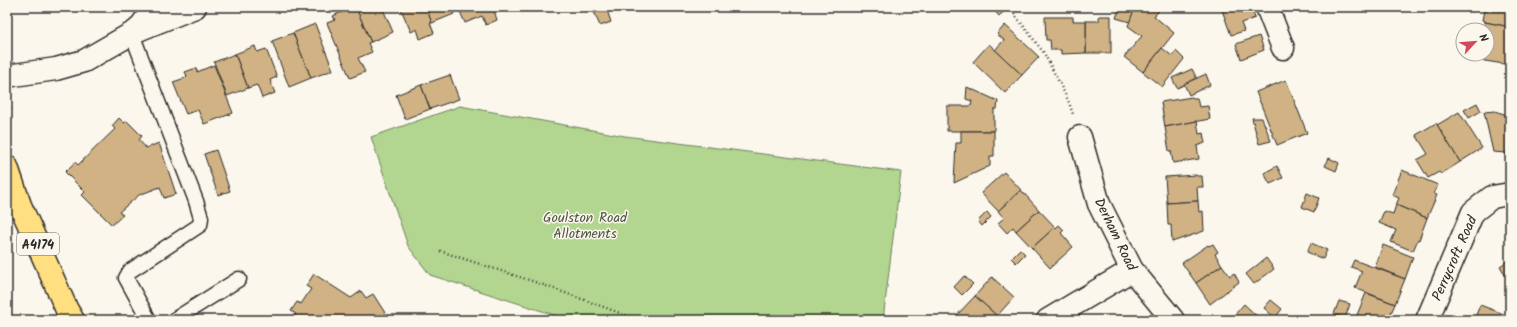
<svg xmlns="http://www.w3.org/2000/svg" width="1517" height="327" viewBox="0 0 1517 327" font-family="Kalam,sans-serif">
	<style>
		.green { fill: #b2d590; stroke: #6e805e }
		.building { fill: #d0b284; stroke: #2b2b2b }
		.lines { fill: none; stroke-linecap: round; stroke-linejoin: round }
		.service-casing { stroke: #2b2b2b; stroke-width: 17 }
		.minor-casing { stroke: #2b2b2b; stroke-width: 25 }
		.trunk-casing { stroke: #2b2b2b; stroke-width: 25 }
		.path { stroke: #2b2b2b; stroke-width: 2.5; stroke-dasharray: 1 3; stroke-linecap: butt }
		.service { stroke: #fbf7ec; stroke-width: 14 }
		.minor { stroke: #fbf7ec; stroke-width: 22 }
		.trunk { stroke: #ffdf80; stroke-width: 22 }
		.labels { text-anchor: middle; stroke-width: 3; stroke-linejoin: round; paint-order: stroke }
		.shield { fill: #fbf7ec; stroke: #696865; stroke-width: 1 }
		.shield-label { font-size: 13px; font-weight: bold; fill: #2b2b2b }
		.park-label { font-size: 14px; fill: #4d5644; stroke: #fbf7ec }
		.street-label { font-size: 14px; fill: #2b2b2b; stroke: #fbf7ec }
	</style>
	<rect width="100%" height="100%" fill="#fbf7ec"/>
	<filter id="ink" filterUnits="userSpaceOnUse"><feTurbulence type="fractalNoise" baseFrequency=".025" numOctaves="2"/><feDisplacementMap in="SourceGraphic" scale="8" xChannelSelector="R" yChannelSelector="G"/><feConvolveMatrix kernelMatrix="1 2 1 2 8 2 1 2 1" color-interpolation-filters="sRGB"/></filter>
	<g filter="url(#ink)">
		<path class="green" d="M460,106L625,136L901,172L883,320H570L430,275L408,246L371,137Z"/>
		<g class="building">
			<path d="M353,7L355,11L357,10L371,42L368,43L372,52L358,58L365,72L350,78L327,23L335,20L333,16Z"/>
			<path d="M364,7H382L393,32L371,42L357,10Z"/>
			<path d="M400,7H426L432,23H430L434,33L420,39L417,29L411,32Z"/>
			<path d="M426,7H451L454,14L432,23Z"/>
			<path d="M458,7H493L497,20L486,25L482,16L465,23Z"/>
			<path d="M592,7H606L611,22L600,26Z"/>
			<path d="M991,7H1008V8L999,16Z"/>
			<path d="M1120,7H1135L1130,22L1116,18Z"/>
			<path d="M1135,7H1154L1159,11L1154,16L1174,33L1143,72L1124,57L1142,36L1128,26Z"/>
			<path d="M1231,7H1251L1255,18L1241,23L1244,31L1231,35L1222,10Z"/>
			<path d="M1490,7H1510V27L1485,22V21L1482,20L1484,10L1489,11Z"/>
			<path d="M1099,16H1111V53H1086V21H1099Z"/>
			<path d="M1045,17H1073V21H1086V53L1061,54V50H1051L1050,40H1046Z"/>
			<path d="M1485,22L1510,27V65L1479,60L1480,54H1487V30H1484Z"/>
			<path d="M315,24L333,70L311,78L293,33Z"/>
			<path d="M1005,25L1039,57L1022,75L995,50L1004,40L997,34Z"/>
			<path d="M293,33L311,78L289,87L272,41Z"/>
			<path d="M1259,36L1264,50L1241,59L1236,44Z"/>
			<path d="M989,44L1022,75L1005,93L973,62Z"/>
			<path d="M255,46L257,52L266,49L277,77L270,80L275,93L262,98L257,85L248,88L235,54Z"/>
			<path d="M1162,48L1172,56L1176,51L1184,59L1162,87L1143,72Z"/>
			<path d="M235,54L248,88L227,96L214,62Z"/>
			<path d="M214,65L233,113L204,124L198,110L186,114L173,82L185,78L187,76L185,72L196,68L197,72Z"/>
			<path d="M1192,69L1197,79L1177,88L1172,78Z"/>
			<path d="M1206,74L1210,85L1189,95L1184,84Z"/>
			<path d="M450,75L459,99L430,109L421,85Z"/>
			<path d="M1286,80L1307,133L1277,145L1256,92Z"/>
			<path d="M421,85L430,109L405,119L396,95Z"/>
			<path d="M967,87L998,101L997,109H994V131H947V106H971L972,101L966,99Z"/>
			<path d="M1192,97L1193,98H1197L1199,107L1208,106L1210,119L1165,127L1161,102Z"/>
			<path d="M1477,103L1481,111L1469,118L1464,110Z"/>
			<path d="M1495,111L1510,116V156L1506,155V153L1493,152L1484,112Z"/>
			<path d="M1459,112L1482,148L1460,162L1437,125Z"/>
			<path d="M119,118L124,123L127,121L142,136L139,140L146,148L159,143L176,194L164,198L160,187L139,195L119,212L123,215L112,225L82,195L85,192L65,172L75,162L78,165L115,129L112,126Z"/>
			<path d="M1252,118H1262L1271,141L1259,144Z"/>
			<path d="M1197,121L1199,134L1203,133L1205,143L1197,146L1199,159L1173,163L1171,151H1169L1165,127Z"/>
			<path d="M1436,123L1460,162L1441,174L1439,172L1428,178L1417,160L1428,154L1416,135Z"/>
			<path d="M961,131H994V156H990V166L954,183L956,143H961Z"/>
			<path d="M216,150L230,191L218,195L204,154Z"/>
			<path d="M1329,158L1339,163L1336,171L1325,166Z"/>
			<path d="M1277,166L1283,178L1270,184L1264,173Z"/>
			<path d="M1402,170L1438,185L1434,194L1437,195L1427,218L1396,205L1399,198L1392,195Z"/>
			<path d="M1004,172L1021,190L998,211L981,193Z"/>
			<path d="M1196,175L1197,176H1202L1203,187H1197L1198,201L1167,203L1165,177Z"/>
			<path d="M1021,190L1039,210L1016,231L1013,227L1007,233L998,223L1004,218L998,211Z"/>
			<path d="M1307,193L1319,198L1314,212L1302,207Z"/>
			<path d="M1198,201L1199,212L1203,211L1204,231L1172,242L1171,225H1168L1167,203Z"/>
			<path d="M1396,205L1427,218L1419,240L1418,239L1413,251L1391,242L1396,230L1379,223L1384,211L1393,214Z"/>
			<path d="M1039,210L1055,227L1032,248L1016,231Z"/>
			<path d="M987,212L991,217L982,226L978,221Z"/>
			<path d="M1059,225L1064,230L1061,233L1073,247L1050,268L1032,248L1055,227L1056,228Z"/>
			<path d="M1311,243L1327,250L1323,259L1307,252Z"/>
			<path d="M1213,244L1218,252L1215,254L1222,265L1196,283L1182,263L1208,245L1209,246Z"/>
			<path d="M1383,245L1413,257L1405,279L1375,267Z"/>
			<path d="M1020,249L1025,254L1016,263L1011,258Z"/>
			<path d="M1266,258L1274,269L1254,284L1246,274Z"/>
			<path d="M1354,260L1405,279L1395,304L1355,288L1362,271L1351,267Z"/>
			<path d="M1509,260L1510,262V283L1500,266Z"/>
			<path d="M1222,265L1230,276L1234,273L1239,282L1210,304L1196,283Z"/>
			<path d="M314,274L351,298L361,291L366,298L373,294L387,316L384,318L386,320H292L296,314L291,311L297,302L301,304L311,289L306,286Z"/>
			<path d="M964,276L973,284L962,295L954,287Z"/>
			<path d="M992,277L1014,297L997,316L975,296Z"/>
			<path d="M1366,293L1395,304L1388,320H1370L1357,315Z"/>
			<path d="M975,296L997,316L993,320H963L957,315Z"/>
			<path d="M1271,300L1282,309L1275,318L1264,308Z"/>
			<path d="M1339,301L1350,304L1345,318L1334,314Z"/>
			<path d="M1244,304L1261,320H1230Z"/>
			<path d="M1480,305L1509,316L1507,320H1474Z"/>
		</g>
		<g class="lines">
			<defs>
				<g id="service">
					<path d="M132,34L196,201L201,218L200,225L130,271L126,278L149,320"/>
					<path d="M174,320L239,279"/>
				</g>
				<g id="minor">
					<path d="M1267,7L1283,48"/>
					<path d="M138,30L195,7"/>
					<path d="M7,76L56,69L84,61L138,30L155,7"/>
					<path d="M1080,137L1099,204L1132,270L1173,320"/>
					<path d="M1048,320L1132,270"/>
					<path d="M1427,320L1473,212L1492,197L1510,194"/>
				</g>
				<path id="trunk" d="M7,167L20,205L67,310L73,320"/>
			</defs>
			<use href="#service" class="service-casing"/>
			<use href="#minor" class="minor-casing"/>
			<use href="#trunk" class="trunk-casing"/>
			<g class="path">
				<path d="M1009,7L1044,53L1068,100L1073,114"/>
				<path d="M7,110L14,108"/>
				<path d="M440,251L538,283L639,320"/>
			</g>
			<use href="#service" class="service"/>
			<use href="#minor" class="minor"/>
			<use href="#trunk" class="trunk"/>
		</g>
	</g>
	<g class="labels">
		<rect class="shield" x="17" y="233" width="42" height="22" rx="3"/>
		<g class="shield-label">
			<text x="38" y="249">A4174</text>
		</g>
		<g class="park-label">
			<text x="585" y="222">Goulston Road<tspan x="585" dy="16">Allotments</tspan></text>
		</g>
		<g class="street-label">
			<text transform="translate(1116 234) rotate(64)" y="5">Derham Road</text>
			<text transform="translate(1454 258) rotate(-66)" y="5">Perrycroft Road</text>
		</g>
	</g>
	<rect width="1517" height="327" fill="none" stroke="#fbf7ec" stroke-width="24"/>
	<rect x="12" y="12" width="1493" height="303" fill="none" stroke="#2b2b2b" stroke-width="1.5" filter="url(#ink)"/>
	<g transform="translate(1475 42) rotate(64)"><circle r="19" fill="#fbf7ec" stroke="#a8a59f"/>
	<path d="M0-3L7 15L0 10L-7 15Z" fill="#d1495b"/>
	<text y="-6" font-size="11" font-weight="bold" text-anchor="middle" fill="#2b2b2b">N</text>
	</g>
</svg>
